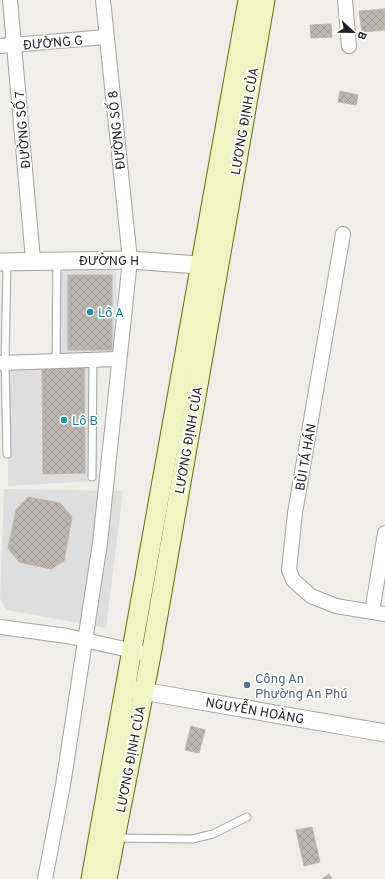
<svg xmlns="http://www.w3.org/2000/svg" width="385" height="879" viewBox="0 0 385 879" font-family="Overpass,sans-serif">
	<style>
		.residential { fill: #dedede }
		.building { fill: url(#building-cross-hatch); stroke: #c0b5ac }
		.lines { fill: none; stroke-linecap: round; stroke-linejoin: round }
		.service-casing { stroke: #a2a2a2; stroke-width: 9 }
		.minor-casing { stroke: #a2a2a2; stroke-width: 16 }
		.tertiary-casing { stroke: #a2a2a2; stroke-width: 19 }
		.secondary-casing { stroke: #626f10; stroke-width: 21 }
		.service { stroke: #fff; stroke-width: 7 }
		.minor { stroke: #fff; stroke-width: 14 }
		.tertiary { stroke: #fff; stroke-width: 17 }
		.secondary { stroke: #f0f4c2; stroke-width: 19 }
		.culture-dot { fill: #0f9aa8; stroke: #fff; stroke-width: 1.5 }
		.service-dot { fill: #5c6f8a; stroke: #fff; stroke-width: 1.5 }
		.labels { text-anchor: middle; stroke-width: 3.5; stroke-linejoin: round; paint-order: stroke }
		.street-label { font-size: 13px; fill: #212121; stroke: #fff }
		.culture-label { font-size: 13px; fill: #0d838f; stroke: #fff; text-anchor: start }
		.service-label { font-size: 13px; fill: #4e5e75; stroke: #fff; text-anchor: start }
	</style>
	<defs>
		<pattern id="building-cross-hatch" width="8" height="8" patternUnits="userSpaceOnUse"><rect width="8" height="8" fill="#bdb7b1"/><path d="M0 0l8 8M0 8l8-8" fill="none" stroke="#a29d98"/></pattern>
	</defs>
	<rect width="100%" height="100%" fill="#f0eee8"/>
	<g class="residential">
		<path d="M59,262H116L117,358H96L97,481L8,486L7,364L57,362Z"/>
		<path d="M4,489L123,491L106,628L7,610L0,598Z"/>
	</g>
	<g class="building">
		<path d="M385,9V30L362,32L359,11Z"/>
		<path d="M331,24L332,37L311,38L310,25Z"/>
		<path d="M340,91L358,95L356,105L338,102Z"/>
		<rect x="68" y="275" width="44" height="75"/>
		<path d="M42,367H84L85,473L43,474Z"/>
		<path d="M28,497L60,503L72,517L64,561L51,569L19,562L8,548L16,510Z"/>
		<path d="M191,726L205,730L199,753L185,750Z"/>
		<path d="M312,827L320,862L304,866L296,830Z"/>
		<path d="M329,874L332,879H322Z"/>
	</g>
	<g class="lines">
		<defs>
			<g id="service">
				<path d="M7,262L5,362L7,454"/>
				<path d="M56,360L57,260"/>
				<path d="M92,477L93,359"/>
				<path d="M116,838L192,839L213,834L247,817"/>
			</g>
			<g id="minor">
				<path d="M10,0L33,260"/>
				<path d="M345,0L349,46"/>
				<path d="M0,46L106,37"/>
				<path d="M343,234L295,513L289,570L293,580L311,596L336,606L385,614"/>
				<path d="M0,363L118,359"/>
				<path d="M372,612L385,533"/>
				<path d="M0,627L67,636L151,655"/>
				<path d="M45,879L63,785L100,543L130,260L103,0"/>
			</g>
			<g id="tertiary">
				<path d="M0,262L130,260L213,266"/>
				<path d="M131,689L385,733"/>
			</g>
			<g id="secondary">
				<path d="M91,879L248,0"/>
				<path d="M107,879L151,655L265,0"/>
			</g>
		</defs>
		<use href="#service" class="service-casing"/>
		<use href="#minor" class="minor-casing"/>
		<use href="#tertiary" class="tertiary-casing"/>
		<use href="#secondary" class="secondary-casing"/>
		<use href="#service" class="service"/>
		<use href="#minor" class="minor"/>
		<use href="#tertiary" class="tertiary"/>
		<use href="#secondary" class="secondary"/>
	</g>
	<g class="culture-dot">
		<circle cx="90" cy="312" r="4"/>
		<circle cx="64" cy="420" r="4"/>
	</g>
	<circle class="service-dot" cx="247" cy="685" r="4"/>
	<g class="labels">
		<g class="street-label">
			<text transform="translate(53 42) rotate(-5)" y="5">ĐƯỜNG G</text>
			<text transform="translate(244 121) rotate(-80)" y="5">LƯƠNG ĐỊNH CỦA</text>
			<text transform="translate(22 130) rotate(-95)" y="5">ĐƯỜNG SỐ 7</text>
			<text transform="translate(116 130) rotate(-96)" y="5">ĐƯỜNG SỐ 8</text>
			<text x="109" y="265">ĐƯỜNG H</text>
			<text transform="translate(188 440) rotate(-80)" y="5">LƯƠNG ĐỊNH CỦA</text>
			<text transform="translate(305 457) rotate(-80)" y="5">BÙI TÁ HÁN</text>
			<text transform="translate(255 710) rotate(10)" y="5">NGUYỄN HOÀNG</text>
			<text transform="translate(130 759) rotate(-79)" y="5">LƯƠNG ĐỊNH CỦA</text>
		</g>
		<g class="culture-label">
			<text x="98" y="317">Lô A</text>
			<text x="72" y="425">Lô B</text>
		</g>
		<g class="service-label">
			<text x="255" y="683">Công An<tspan x="255" dy="15">Phường An Phú</tspan></text>
		</g>
	</g>
	<g transform="translate(353 32) rotate(112)" stroke="#ffffff" stroke-width="3" paint-order="stroke">
	<path d="M0-3L7 15L0 10L-7 15Z" fill="#212121"/>
	<text y="-6" font-size="11" font-weight="bold" text-anchor="middle" fill="#212121">B</text>
	</g>
</svg>
